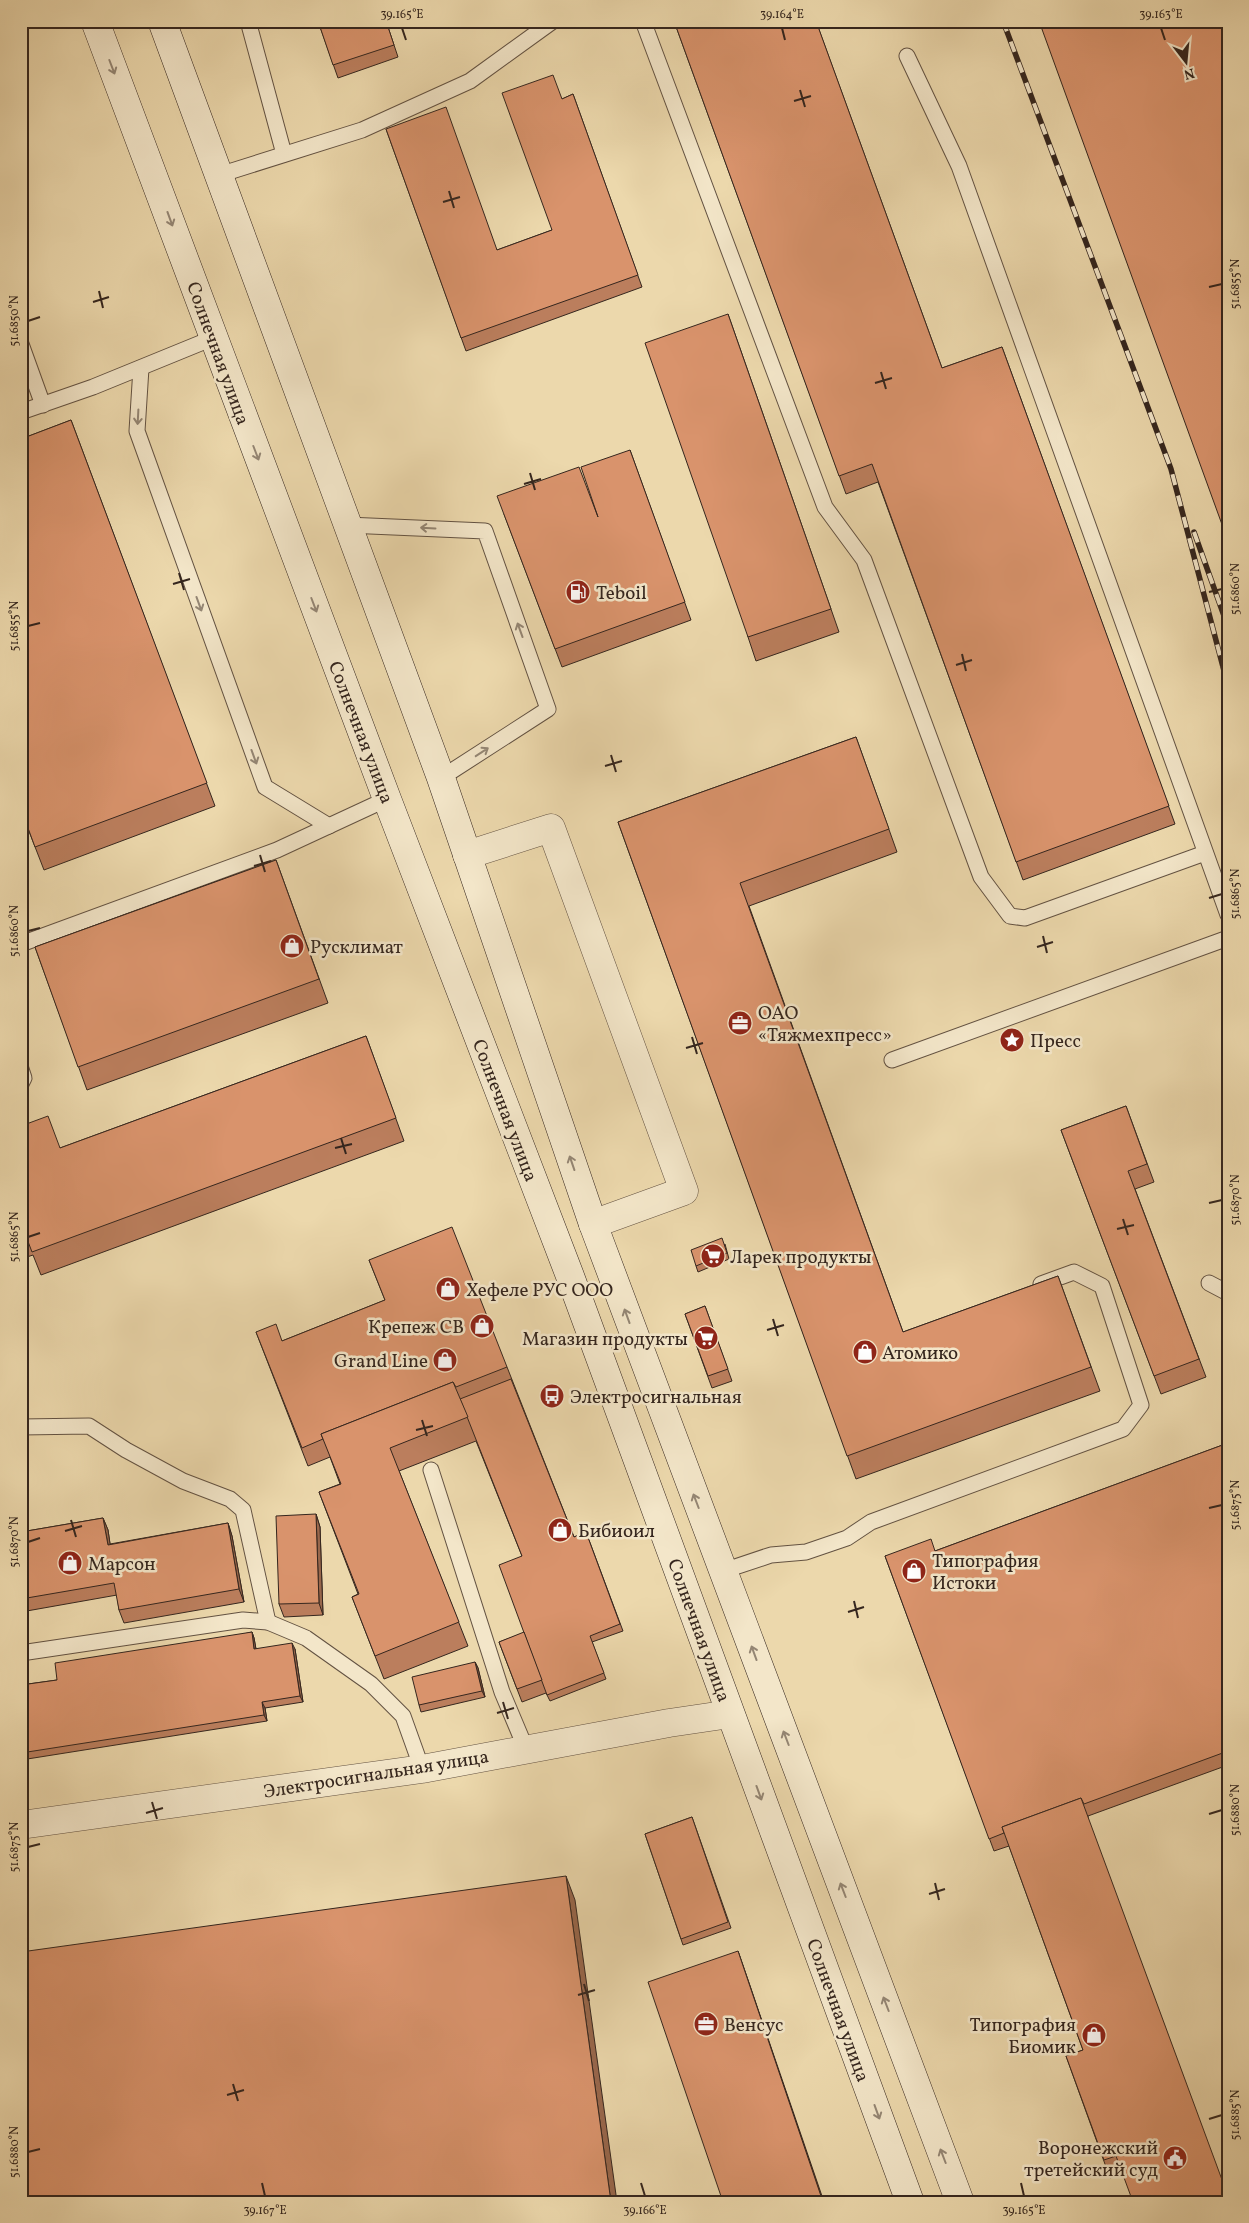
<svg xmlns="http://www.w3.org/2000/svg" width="1249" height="2223" viewBox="0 0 1249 2223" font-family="Vollkorn,serif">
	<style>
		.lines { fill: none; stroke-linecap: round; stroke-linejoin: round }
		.service-casing { stroke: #635242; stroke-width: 17 }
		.minor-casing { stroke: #635242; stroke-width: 29 }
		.tertiary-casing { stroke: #635242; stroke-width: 29 }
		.secondary-casing { stroke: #35261e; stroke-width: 29 }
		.service { stroke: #f3e6c9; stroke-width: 15 }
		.minor { stroke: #f3e6c9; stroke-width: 28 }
		.tertiary { stroke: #f3e6c9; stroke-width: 28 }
		.secondary { stroke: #f3e6c9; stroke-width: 28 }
		.rail-casing { stroke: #35261e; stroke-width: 5.5 }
		.rail { stroke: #f3e6c9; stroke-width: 4; stroke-dasharray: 11; stroke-linecap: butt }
		.wall { fill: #bb7e5d; stroke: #35261e }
		.shaded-wall { fill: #98674c; stroke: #35261e }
		.building { fill: #d9936c; stroke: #35261e }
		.oneway { stroke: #948674 }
		.ticks { fill: none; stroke: #35261e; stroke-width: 2 }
		.labels { text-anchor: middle; stroke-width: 5; stroke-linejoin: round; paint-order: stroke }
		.street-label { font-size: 19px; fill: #35261e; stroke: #f3e6c9 }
		.poi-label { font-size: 19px; fill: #35261e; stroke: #f3e6c9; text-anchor: start }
		.neatline { fill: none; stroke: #35261e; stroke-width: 2 }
		.ticks-label { font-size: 12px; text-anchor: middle; fill: #35261e }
	</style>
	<rect width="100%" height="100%" fill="#ecd8ac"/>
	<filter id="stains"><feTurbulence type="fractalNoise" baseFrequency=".004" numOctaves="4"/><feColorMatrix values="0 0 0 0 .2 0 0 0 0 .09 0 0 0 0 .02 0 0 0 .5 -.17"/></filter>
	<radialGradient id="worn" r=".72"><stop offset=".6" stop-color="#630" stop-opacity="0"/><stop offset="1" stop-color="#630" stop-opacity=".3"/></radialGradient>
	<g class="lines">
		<defs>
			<g id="service">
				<path d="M248,21L284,154"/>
				<path d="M643,21L825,507L864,560L981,877L1010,916L1025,918L1205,853"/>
				<path d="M907,56L959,166L1228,915"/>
				<path d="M219,175L362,130L470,81L553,21"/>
				<path d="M21,344L43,405"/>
				<path d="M141,368L137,431L265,787L329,826"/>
				<path d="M21,412L93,387L213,338"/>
				<path d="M347,525L485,531L548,709L441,778"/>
				<path d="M21,944L277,850L387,799"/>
				<path d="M892,1060L1228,938"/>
				<path d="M21,1069L24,1078L21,1084"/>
				<path d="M1209,1283L1228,1293"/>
				<path d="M21,1427L89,1426L126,1450L183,1481L230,1499L243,1510L268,1622"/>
				<path d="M431,1470L502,1692L526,1749"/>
				<path d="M723,1571L771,1555L806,1552L847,1538L871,1522L1123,1429L1141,1405L1102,1286L1074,1272L1041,1284"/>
				<path d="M21,1653L243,1620L268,1622L306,1638L371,1684L403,1716L422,1769"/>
			</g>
			<path id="minor" d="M467,855L551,828L684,1191L593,1224"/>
			<path id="tertiary" d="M21,1825L422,1769L669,1723L730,1714"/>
			<g id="secondary">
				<path d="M95,21L387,799L570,1276L910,2202"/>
				<path d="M162,21L441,778L593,1224L960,2202"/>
			</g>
		</defs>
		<use href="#service" class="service-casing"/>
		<use href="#minor" class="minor-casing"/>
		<use href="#tertiary" class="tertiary-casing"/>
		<use href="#secondary" class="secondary-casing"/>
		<use href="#service" class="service"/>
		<use href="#minor" class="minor"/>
		<use href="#tertiary" class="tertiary"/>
		<use href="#secondary" class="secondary"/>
		<defs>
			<g id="rail">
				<path d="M1003,21L1171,469L1228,686"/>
				<path d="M1194,532L1228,627"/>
			</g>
		</defs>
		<use href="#rail" class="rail-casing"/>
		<use href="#rail" class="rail"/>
	</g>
	<g class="wall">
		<path d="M318,21H386L398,57L338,78Z"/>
		<path d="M674,21H834L818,27L942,368L1002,347L1175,824L1023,880L878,482L846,494Z"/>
		<path d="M573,94L642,287L466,351L386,129L497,250L552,230L562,99Z"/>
		<path d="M728,314L839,632L756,661L748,637Z"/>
		<path d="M71,420L215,806L44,870L25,821L21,823V439Z"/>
		<path d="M630,450L691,620L562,667L504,514L598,517Z"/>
		<path d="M856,737L897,852L749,906L903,1332L1058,1276L1100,1391L856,1479L618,822Z"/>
		<path d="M276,860L328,1003L87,1090L35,947Z"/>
		<path d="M366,1036L404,1141L41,1275L33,1255L21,1259V1126L60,1148Z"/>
		<path d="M1126,1106L1154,1182L1135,1189L1206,1377L1161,1394L1061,1130Z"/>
		<path d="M725,1244L729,1259L698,1272L696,1266Z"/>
		<path d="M369,1260L507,1367L574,1537L586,1532L623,1631L592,1642L606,1679L550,1701L546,1693L522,1702L499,1642L524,1633L522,1556L476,1441L399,1471L468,1646L384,1679L352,1597L358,1594L319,1492L340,1484L330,1457L308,1466L256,1332L282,1341L385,1300Z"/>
		<path d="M705,1306L732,1381L712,1388L685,1314Z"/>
		<path d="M1228,1443V1765L1088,1816L1123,2174L1110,2178L1066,2056L1083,2050L1009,1846L994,1851L885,1556L935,1551Z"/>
		<path d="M316,1514L320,1527L323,1615L284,1617L279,1604Z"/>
		<path d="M103,1518L108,1530L110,1544L228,1523L232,1536L244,1602L124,1623L119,1610L117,1595L21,1612V1532Z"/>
		<path d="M252,1632L254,1638L256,1649H295L303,1702L265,1708L267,1721L21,1760V1685L57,1680Z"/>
		<path d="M475,1662L478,1668L485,1697L421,1712L419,1705Z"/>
		<path d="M692,1817L731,1928L683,1945L645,1834Z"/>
	</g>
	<g class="shaded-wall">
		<path d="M316,1514L320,1527L323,1615L319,1603Z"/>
		<path d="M103,1518L108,1530L112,1557L108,1545Z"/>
		<path d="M228,1523L232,1536L244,1602L239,1589Z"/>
		<path d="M252,1632L254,1638L257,1655L254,1649Z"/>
		<path d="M292,1643L295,1649L303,1702L300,1696Z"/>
		<path d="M475,1662L478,1668L485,1697L482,1691Z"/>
		<path d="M262,1702L265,1708L267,1721L264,1715Z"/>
		<path d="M566,1876L575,1900L617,2202H611Z"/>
		<path d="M738,1951L746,1974L824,2202H823Z"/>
	</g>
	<g class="building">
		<path d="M318,21H386L394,45L333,65Z"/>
		<path d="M674,21H816L942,368L1002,347L1169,806L1016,862L872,464L839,476Z"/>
		<path d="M1039,21H1228V541Z"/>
		<path d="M553,75L562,99L573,94L638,275L461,338L386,129L446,107L497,250L552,230L502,93Z"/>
		<path d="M728,314L831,609L748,637L645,343Z"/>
		<path d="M71,420L207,783L35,847L21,809V439Z"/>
		<path d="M630,450L685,602L555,649L497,496L579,467L598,517L581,467Z"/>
		<path d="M856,737L889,829L740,883L903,1332L1058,1276L1091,1367L847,1456L618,822Z"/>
		<path d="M276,860L319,979L78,1067L35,947Z"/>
		<path d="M366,1036L396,1118L32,1252L24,1231L21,1232V1126L48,1116L60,1148Z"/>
		<path d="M1126,1106L1147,1164L1128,1171L1199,1359L1154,1376L1061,1130Z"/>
		<path d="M452,1227L507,1367L456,1387L453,1382L321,1434L323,1439L302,1448L256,1332L276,1324L282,1341L385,1300L369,1260Z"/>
		<path d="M722,1238L727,1253L696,1266L691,1250Z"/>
		<path d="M705,1306L728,1369L708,1376L685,1314Z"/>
		<path d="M511,1379L574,1537L586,1532L620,1624L590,1636L604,1673L547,1695L499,1565L522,1556L460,1399Z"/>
		<path d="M453,1382L468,1417L390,1448L459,1622L375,1656L352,1597L359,1594L319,1492L341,1484L321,1434Z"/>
		<path d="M1228,1443V1751L1084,1804L1081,1798L1002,1827L1004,1833L989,1839L885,1556L931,1539L935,1551Z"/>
		<path d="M316,1514L319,1603L279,1604L276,1516Z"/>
		<path d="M103,1518L108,1545L228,1523L239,1589L119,1610L114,1583L21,1599V1532Z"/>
		<path d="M252,1632L254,1649L292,1643L300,1696L262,1702L264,1715L21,1753V1685L57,1680L55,1663Z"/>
		<path d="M524,1632L542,1680L517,1689L499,1642Z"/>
		<path d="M475,1662L482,1691L419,1705L412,1677Z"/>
		<path d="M1081,1798L1228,2196V2202H1133L1116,2156L1104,2160L1066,2056L1083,2050L1002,1827Z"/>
		<path d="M692,1817L728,1922L681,1939L645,1834Z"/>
		<path d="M566,1876L611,2202H21V1952Z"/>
		<path d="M738,1951L823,2202H723L648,1982Z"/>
	</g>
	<defs><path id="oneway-shaft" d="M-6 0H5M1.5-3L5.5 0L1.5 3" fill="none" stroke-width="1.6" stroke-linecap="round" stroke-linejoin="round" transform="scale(1.25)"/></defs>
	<g class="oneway">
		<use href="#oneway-shaft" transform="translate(112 67) rotate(69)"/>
		<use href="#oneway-shaft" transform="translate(170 219) rotate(70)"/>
		<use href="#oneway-shaft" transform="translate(138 417) rotate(93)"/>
		<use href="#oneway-shaft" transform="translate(256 453) rotate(69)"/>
		<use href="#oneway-shaft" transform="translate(428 528) rotate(-177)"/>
		<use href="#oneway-shaft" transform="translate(199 604) rotate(70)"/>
		<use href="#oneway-shaft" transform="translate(314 605) rotate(69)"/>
		<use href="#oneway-shaft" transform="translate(520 630) rotate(-110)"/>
		<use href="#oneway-shaft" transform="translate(482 752) rotate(-33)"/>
		<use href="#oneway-shaft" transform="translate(254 757) rotate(70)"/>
		<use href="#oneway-shaft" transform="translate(572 1163) rotate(-109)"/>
		<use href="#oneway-shaft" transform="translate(627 1316) rotate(-110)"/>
		<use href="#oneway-shaft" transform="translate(696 1501) rotate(-111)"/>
		<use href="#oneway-shaft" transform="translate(754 1653) rotate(-110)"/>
		<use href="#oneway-shaft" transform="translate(786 1738) rotate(-111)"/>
		<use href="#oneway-shaft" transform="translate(759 1793) rotate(70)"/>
		<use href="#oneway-shaft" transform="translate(843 1890) rotate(-111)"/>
		<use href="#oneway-shaft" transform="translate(886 2004) rotate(-111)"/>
		<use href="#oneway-shaft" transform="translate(877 2112) rotate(70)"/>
		<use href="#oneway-shaft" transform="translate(943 2156) rotate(-111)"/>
	</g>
	<path class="ticks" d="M402,28L406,40M782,28L785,40M1161,28L1165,40M800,90L805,107M794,101L811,96M449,191L454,208M443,202L460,197M1209,287L1222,284M99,291L103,308M93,302L109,297M28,321L40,317M881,372L886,389M875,383L892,378M530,473L535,490M524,484L541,479M179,573L184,590M173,584L190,579M1209,592L1222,589M28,626L40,623M962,654L966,671M956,665L972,660M611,755L616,772M605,766L622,761M260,855L265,872M254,866L271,861M1209,898L1222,894M28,931L40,928M1043,936L1047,953M1037,947L1053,942M692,1037L697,1054M686,1048L703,1043M341,1138L346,1154M335,1148L352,1144M1209,1203L1222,1200M1123,1219L1128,1235M1117,1229L1134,1225M28,1237L40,1233M773,1319L778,1336M767,1330L784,1325M422,1420L427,1436M416,1430L433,1426M1209,1508L1222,1505M71,1520L76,1537M65,1531L82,1526M28,1542L40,1538M854,1601L858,1618M848,1612L864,1607M503,1702L508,1719M497,1713L514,1708M152,1802L157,1819M146,1813L163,1808M1209,1814L1222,1810M28,1847L40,1844M935,1883L939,1900M929,1894L945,1889M584,1984L589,2001M578,1995L595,1990M233,2084L238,2101M227,2095L244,2090M1209,2119L1222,2115M28,2152L40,2149M262,2183L265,2196M641,2183L645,2196M1021,2183L1024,2196"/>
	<defs>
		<symbol id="fuel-disc" viewBox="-11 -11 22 22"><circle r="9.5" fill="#8f2418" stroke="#f3e6c9"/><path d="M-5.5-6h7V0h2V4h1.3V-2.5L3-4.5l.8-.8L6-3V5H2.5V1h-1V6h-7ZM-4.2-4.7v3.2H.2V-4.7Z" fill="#fff"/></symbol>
		<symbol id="shop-disc" viewBox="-11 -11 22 22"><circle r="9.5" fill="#8f2418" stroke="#f3e6c9"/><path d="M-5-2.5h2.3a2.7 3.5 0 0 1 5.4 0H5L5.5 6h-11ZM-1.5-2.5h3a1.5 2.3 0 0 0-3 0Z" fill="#fff"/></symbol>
		<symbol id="office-disc" viewBox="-11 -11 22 22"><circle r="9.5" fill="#8f2418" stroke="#f3e6c9"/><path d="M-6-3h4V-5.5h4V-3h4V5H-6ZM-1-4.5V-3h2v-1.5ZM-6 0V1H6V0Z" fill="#fff"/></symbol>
		<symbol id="sight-disc" viewBox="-11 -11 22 22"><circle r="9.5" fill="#8f2418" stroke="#f3e6c9"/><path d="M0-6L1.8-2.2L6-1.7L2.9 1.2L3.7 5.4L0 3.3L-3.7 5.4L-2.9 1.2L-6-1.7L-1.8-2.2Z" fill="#fff"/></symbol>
		<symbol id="supermarket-disc" viewBox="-11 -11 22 22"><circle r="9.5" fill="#8f2418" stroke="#f3e6c9"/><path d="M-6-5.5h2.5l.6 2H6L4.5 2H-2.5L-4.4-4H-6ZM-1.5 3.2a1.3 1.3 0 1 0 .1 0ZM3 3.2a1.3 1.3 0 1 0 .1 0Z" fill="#fff"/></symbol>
		<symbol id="bus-disc" viewBox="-11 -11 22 22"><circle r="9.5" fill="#8f2418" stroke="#f3e6c9"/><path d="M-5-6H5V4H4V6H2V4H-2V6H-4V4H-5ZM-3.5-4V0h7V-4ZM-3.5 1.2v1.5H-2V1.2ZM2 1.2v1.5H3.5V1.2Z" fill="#fff"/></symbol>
		<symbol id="civic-disc" viewBox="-11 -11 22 22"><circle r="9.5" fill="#8f2418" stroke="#f3e6c9"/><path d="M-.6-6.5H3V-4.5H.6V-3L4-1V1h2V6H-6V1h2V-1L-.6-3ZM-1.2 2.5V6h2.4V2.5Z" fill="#fff"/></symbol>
	</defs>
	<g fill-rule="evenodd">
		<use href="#fuel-disc" x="564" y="578" width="28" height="28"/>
		<use href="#shop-disc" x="278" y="932" width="28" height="28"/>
		<use href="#office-disc" x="726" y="1009" width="28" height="28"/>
		<use href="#sight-disc" x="998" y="1026" width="28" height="28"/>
		<use href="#supermarket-disc" x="699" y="1242" width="28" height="28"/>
		<use href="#shop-disc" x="434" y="1275" width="28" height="28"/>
		<use href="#shop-disc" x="468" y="1312" width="28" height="28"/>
		<use href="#supermarket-disc" x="692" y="1324" width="28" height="28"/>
		<use href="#shop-disc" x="851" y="1338" width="28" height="28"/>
		<use href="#shop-disc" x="431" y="1346" width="28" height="28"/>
		<use href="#bus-disc" x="538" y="1382" width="28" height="28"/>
		<use href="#shop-disc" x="546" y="1516" width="28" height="28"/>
		<use href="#shop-disc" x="56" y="1549" width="28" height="28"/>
		<use href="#shop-disc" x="900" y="1557" width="28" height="28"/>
		<use href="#office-disc" x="692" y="2010" width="28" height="28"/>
		<use href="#shop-disc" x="1080" y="2021" width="28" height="28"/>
		<use href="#civic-disc" x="1161" y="2144" width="28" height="28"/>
	</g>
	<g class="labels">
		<g class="street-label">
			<text transform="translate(219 353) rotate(70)" y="7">Солнечная улица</text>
			<text transform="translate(362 732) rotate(69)" y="7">Солнечная улица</text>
			<text transform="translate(506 1110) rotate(69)" y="7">Солнечная улица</text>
			<text transform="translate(700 1630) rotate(70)" y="7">Солнечная улица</text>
			<text transform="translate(376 1773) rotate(-9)" y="7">Электросигнальная улица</text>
			<text transform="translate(839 2010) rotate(70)" y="7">Солнечная улица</text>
		</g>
		<g class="poi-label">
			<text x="596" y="599">Teboil</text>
			<text x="310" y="953">Русклимат</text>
			<text x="758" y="1019">ОАО<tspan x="758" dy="22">«Тяжмехпресс»</tspan></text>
			<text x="1030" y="1047">Пресс</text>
			<text x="730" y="1263">Ларек продукты</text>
			<text x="466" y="1296">Хефеле РУС ООО</text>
			<text x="464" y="1333" text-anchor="end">Крепеж СВ</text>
			<text x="688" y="1345" text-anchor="end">Магазин продукты</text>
			<text x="882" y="1359">Атомико</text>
			<text x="428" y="1367" text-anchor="end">Grand Line</text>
			<text x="570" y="1403">Электросигнальная</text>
			<text x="578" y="1537">Бибиоил</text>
			<text x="932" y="1567">Типография<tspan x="932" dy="22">Истоки</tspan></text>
			<text x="88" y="1570">Марсон</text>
			<text x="724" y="2031">Венсус</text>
			<text x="1076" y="2031" text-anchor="end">Типография<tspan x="1076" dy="22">Биомик</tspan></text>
			<text x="1158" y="2154" text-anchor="end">Воронежский<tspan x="1158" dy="22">третейский суд</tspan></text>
		</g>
	</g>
	<rect width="1249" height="2223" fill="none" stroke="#ecd8ac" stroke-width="55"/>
	<g transform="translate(1186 62) rotate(164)" stroke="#f3e6c9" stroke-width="4" paint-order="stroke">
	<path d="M0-4L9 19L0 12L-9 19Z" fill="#35261e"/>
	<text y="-8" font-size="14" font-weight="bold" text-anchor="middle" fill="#35261e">N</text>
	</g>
	<rect x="28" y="28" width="1194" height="2168" class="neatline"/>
	<g class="ticks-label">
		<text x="402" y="18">39.165°E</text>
		<text x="782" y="18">39.164°E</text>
		<text x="1161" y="18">39.163°E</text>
		<text transform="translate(1235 284) rotate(-90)" y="4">51.6855°N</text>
		<text transform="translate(14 321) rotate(-90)" y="4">51.6850°N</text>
		<text transform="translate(1235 589) rotate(-90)" y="4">51.6860°N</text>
		<text transform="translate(14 626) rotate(-90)" y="4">51.6855°N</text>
		<text transform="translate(1235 894) rotate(-90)" y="4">51.6865°N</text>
		<text transform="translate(14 931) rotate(-90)" y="4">51.6860°N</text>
		<text transform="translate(1235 1200) rotate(-90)" y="4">51.6870°N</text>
		<text transform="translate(14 1237) rotate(-90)" y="4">51.6865°N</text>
		<text transform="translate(1235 1505) rotate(-90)" y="4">51.6875°N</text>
		<text transform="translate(14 1542) rotate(-90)" y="4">51.6870°N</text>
		<text transform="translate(1235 1810) rotate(-90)" y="4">51.6880°N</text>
		<text transform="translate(14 1847) rotate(-90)" y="4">51.6875°N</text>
		<text transform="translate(1235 2115) rotate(-90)" y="4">51.6885°N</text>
		<text transform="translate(14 2152) rotate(-90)" y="4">51.6880°N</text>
		<text x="265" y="2214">39.167°E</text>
		<text x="645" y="2214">39.166°E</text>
		<text x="1024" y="2214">39.165°E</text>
	</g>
	<rect width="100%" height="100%" filter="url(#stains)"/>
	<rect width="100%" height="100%" fill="url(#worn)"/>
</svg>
